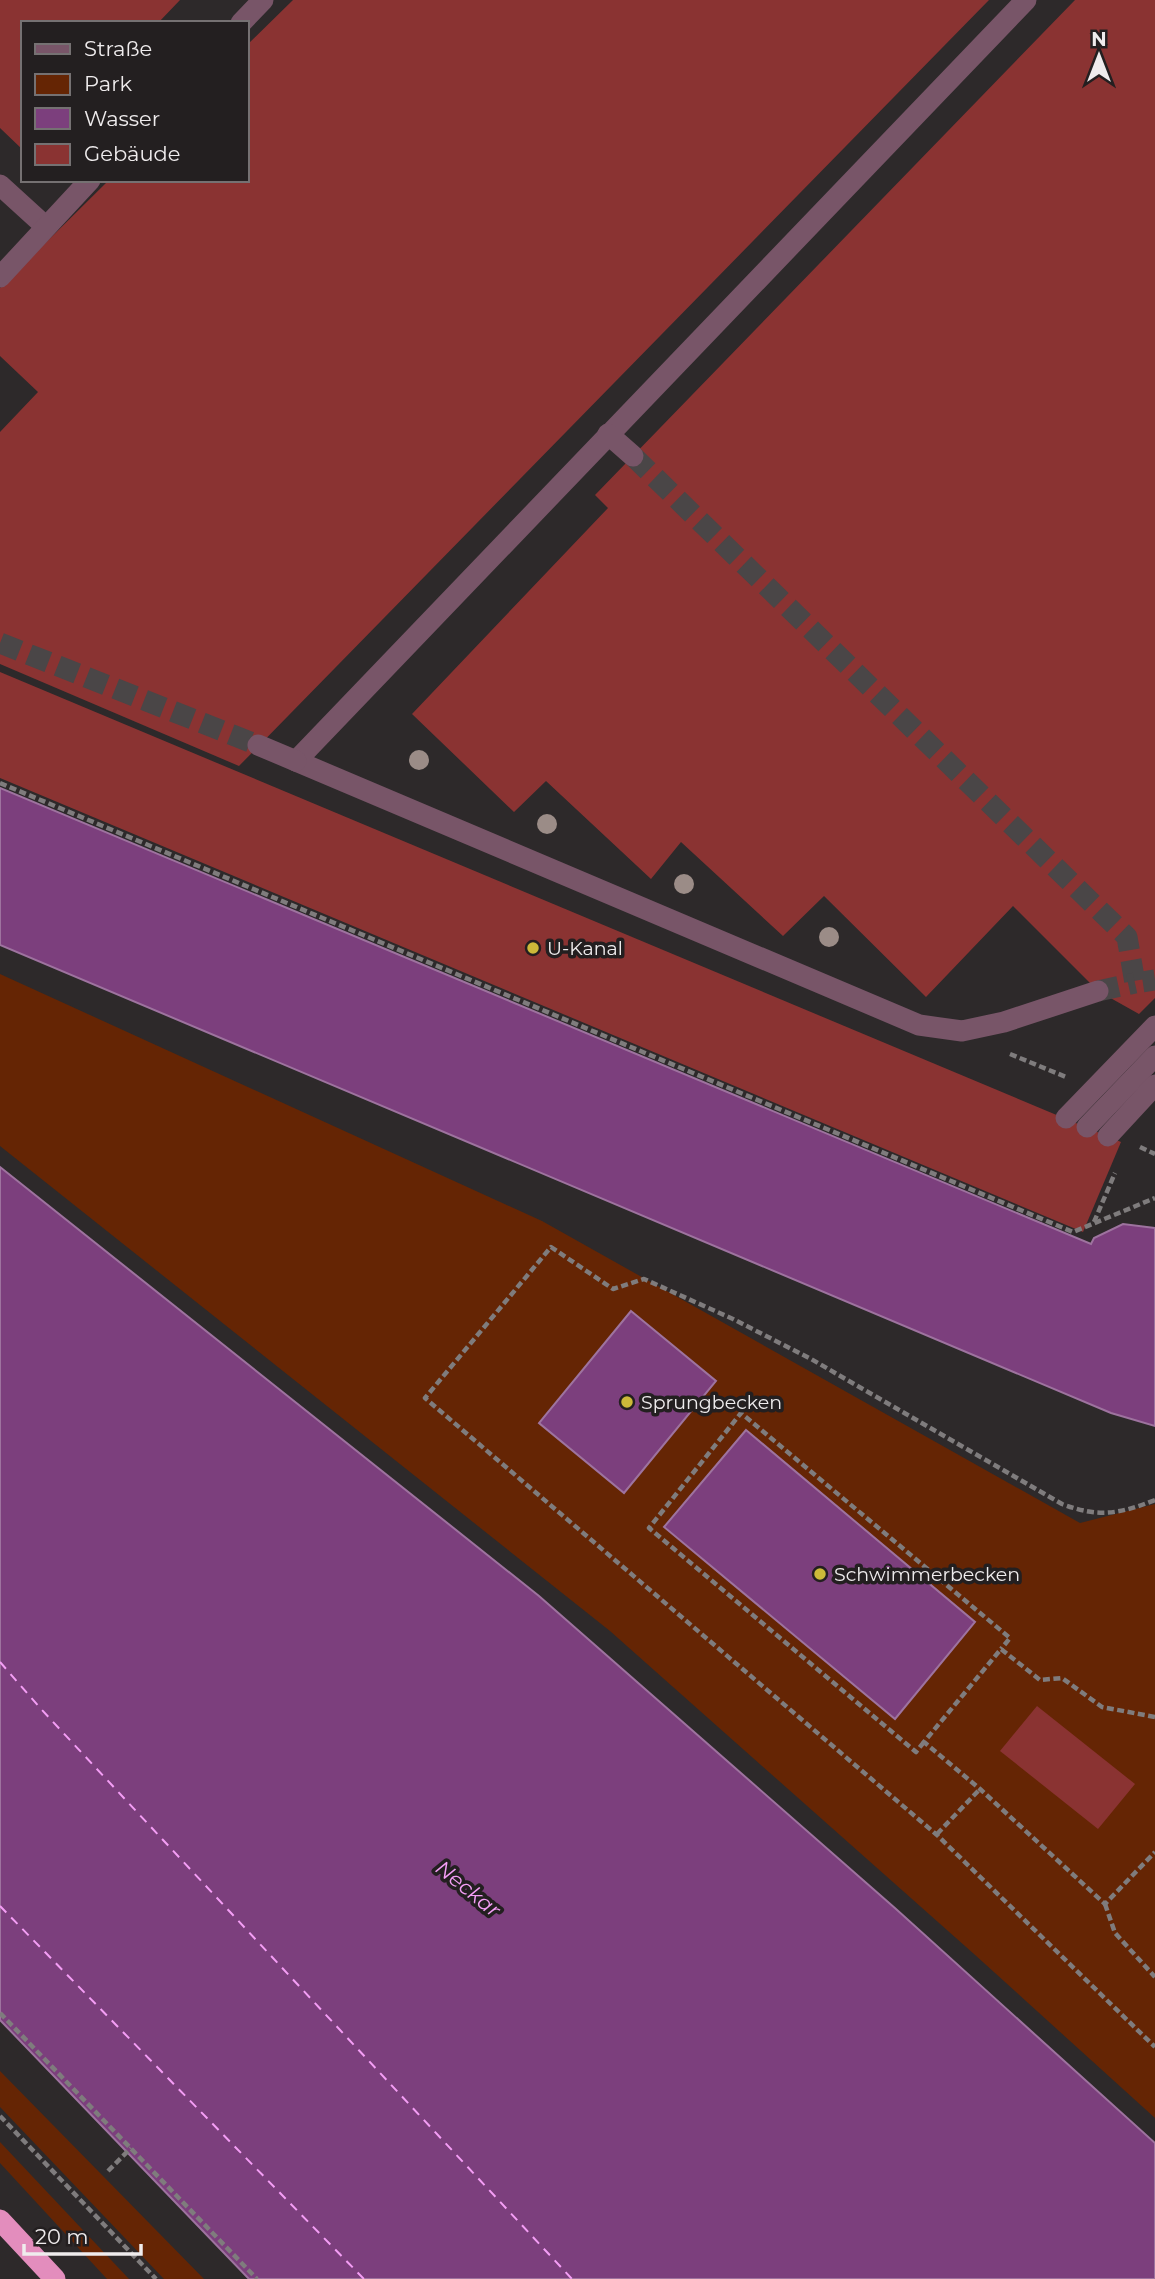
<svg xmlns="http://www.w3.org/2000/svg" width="1155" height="2279" viewBox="0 0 1155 2279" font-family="Montserrat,sans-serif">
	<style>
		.green { fill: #652504 }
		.water { fill: #7c3f7d; stroke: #9e739f; stroke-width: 2 }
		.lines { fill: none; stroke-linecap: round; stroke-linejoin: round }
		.ferry { stroke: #f49ef5; stroke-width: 2; stroke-dasharray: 9 7; stroke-linecap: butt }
		.building { fill: #8a3332 }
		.minor-tunnel { stroke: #4a4647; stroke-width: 21; stroke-dasharray: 21 10; stroke-linecap: butt }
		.path { stroke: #7f7c7d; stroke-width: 4.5; stroke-dasharray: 7 3.5; stroke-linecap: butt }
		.minor { stroke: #785568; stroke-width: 21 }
		.highway { stroke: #e38dbd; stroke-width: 21 }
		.tree { fill: #9b8c87 }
		.poi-dot { fill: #ccb939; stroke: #231f20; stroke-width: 2.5 }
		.labels { text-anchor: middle; stroke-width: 7; stroke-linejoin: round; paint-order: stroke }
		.poi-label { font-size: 19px; fill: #efeced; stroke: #231f20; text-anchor: start }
		.water-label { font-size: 21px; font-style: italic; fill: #f49ef5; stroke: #231f20 }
	</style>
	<rect width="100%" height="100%" fill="#2d292a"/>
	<g class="green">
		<path d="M0,974L542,1221L1080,1523L1155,1504V2118L974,1954L610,1631L0,1146Z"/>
		<path d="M0,2071L204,2279H164L0,2107Z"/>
		<path d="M0,2142L129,2279H107L0,2163Z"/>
	</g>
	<g class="water">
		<path d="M0,788L1091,1244L1094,1238L1123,1224L1155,1228V1426L1111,1413L0,945Z"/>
		<path d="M0,1167L539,1596L896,1909L1155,2143V2279H249L0,2020Z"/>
		<path d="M631,1311L716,1381L624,1493L539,1423Z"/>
		<path d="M746,1430L975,1622L895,1719L664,1527Z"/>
	</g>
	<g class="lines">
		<g class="ferry">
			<path d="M0,1662L41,1709L572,2279"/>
			<path d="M0,1906L364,2279"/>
		</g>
	</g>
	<g class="building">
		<path d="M0,0H180L158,23H23V150L0,128Z"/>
		<path d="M293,0H989L239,766L0,664V432L38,392L0,356V288L109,180H247V45Z"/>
		<path d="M1075,0H1155V998L1139,1014L1098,991L1013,906L926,997L824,896L783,936L681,842L651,879L546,781L514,812L412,714L608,508L595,495Z"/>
		<path d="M0,672L1121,1142L1083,1232L0,778Z"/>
		<path d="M1037,1706L1135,1784L1098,1829L1000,1751Z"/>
	</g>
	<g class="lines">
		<g class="minor-tunnel">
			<path d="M633,456L1127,937L1135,983L1155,980"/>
			<path d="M0,643L258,745"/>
			<path d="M1098,991L1135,983"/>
		</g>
		<g class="path">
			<path d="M0,783L1073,1232L1155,1198"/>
			<path d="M1010,1054L1066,1077"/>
			<path d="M1140,1147L1155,1154"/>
			<path d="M1094,1222L1115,1173"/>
			<path d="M1155,1500C1119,1514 1099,1518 1062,1504L811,1359L733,1319L644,1279L613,1289L551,1247L425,1398L937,1835L1155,2047"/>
			<path d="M1155,1717L1102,1707L1062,1678L1040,1680L1001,1649L924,1742L980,1789L1105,1904L1155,1852"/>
			<path d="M924,1742L916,1752L649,1528L741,1413L1010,1638L1001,1649"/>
			<path d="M937,1834L980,1789"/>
			<path d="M1105,1904L1115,1933L1155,1977"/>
			<path d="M0,2013L257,2279"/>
			<path d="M0,2116L156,2279"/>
			<path d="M108,2171L131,2148"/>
		</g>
		<g class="minor">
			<path d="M1026,0L296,761L919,1025L962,1031L1004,1022L1098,991"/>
			<path d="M241,23L263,0"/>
			<path d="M0,185L45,226"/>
			<path d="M0,277L90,180"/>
			<path d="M608,434L633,456"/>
			<path d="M258,745L296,761"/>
			<path d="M1066,1118L1155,1026"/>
			<path d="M1087,1127L1155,1056"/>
			<path d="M1108,1136L1155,1085"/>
		</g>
		<path class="highway" d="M0,2220L55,2279"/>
	</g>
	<g class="tree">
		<circle cx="419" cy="760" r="10"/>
		<circle cx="547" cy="824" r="10"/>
		<circle cx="684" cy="884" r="10"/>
		<circle cx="829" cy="937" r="10"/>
	</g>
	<g class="poi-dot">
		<circle cx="533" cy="948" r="7"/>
		<circle cx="627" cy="1402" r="7"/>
		<circle cx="820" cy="1574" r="7"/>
	</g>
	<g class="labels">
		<g class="poi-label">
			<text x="547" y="955">U-Kanal</text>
			<text x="641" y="1409">Sprungbecken</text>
			<text x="834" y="1581">Schwimmerbecken</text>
		</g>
		<g class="water-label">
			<text transform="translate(468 1889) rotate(39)" y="7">Neckar</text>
		</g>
	</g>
	<rect x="21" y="21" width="228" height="161" fill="#231f20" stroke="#757172" stroke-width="2"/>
	<rect x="35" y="44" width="35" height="10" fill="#785568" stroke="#757172" stroke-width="2"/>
	<text x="84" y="56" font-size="21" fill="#efeced">Straße</text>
	<rect x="35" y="74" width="35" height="21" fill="#652504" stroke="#757172" stroke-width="2"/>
	<text x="84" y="91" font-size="21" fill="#efeced">Park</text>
	<rect x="35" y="108" width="35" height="21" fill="#7c3f7d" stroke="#757172" stroke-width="2"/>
	<text x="84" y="126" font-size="21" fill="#efeced">Wasser</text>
	<rect x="35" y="144" width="35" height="21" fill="#8a3332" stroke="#757172" stroke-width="2"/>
	<text x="84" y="161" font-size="21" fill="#efeced">Gebäude</text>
	<g transform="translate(1099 56)" stroke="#231f20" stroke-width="5" paint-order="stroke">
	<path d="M0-5L12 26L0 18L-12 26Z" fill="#efeced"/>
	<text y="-10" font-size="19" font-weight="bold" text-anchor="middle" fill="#efeced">N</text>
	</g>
	<path d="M24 2244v10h117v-10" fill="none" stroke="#efeced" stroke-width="3.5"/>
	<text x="35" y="2244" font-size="21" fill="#efeced" stroke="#231f20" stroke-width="5" paint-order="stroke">20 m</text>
</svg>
